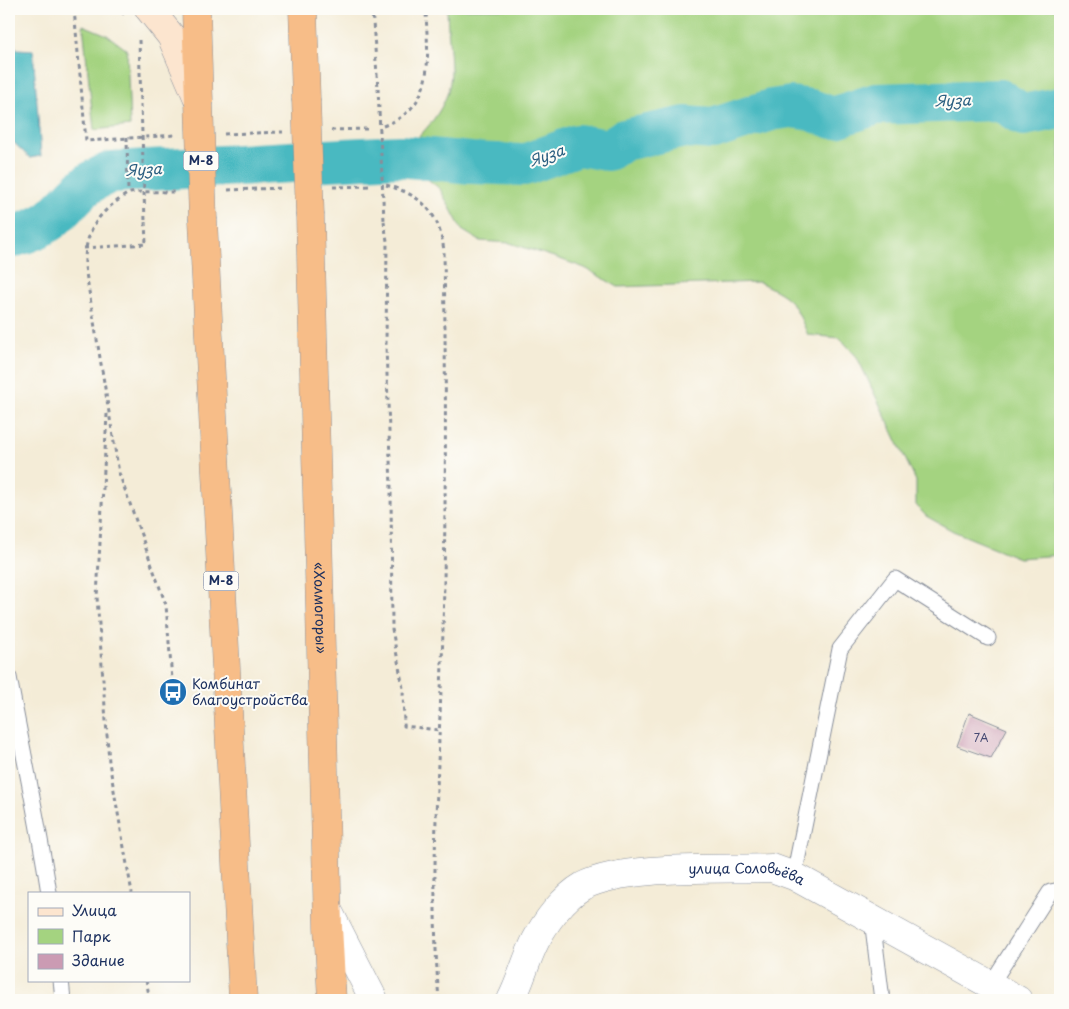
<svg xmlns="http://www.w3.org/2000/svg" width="1069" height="1009" viewBox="0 0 1069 1009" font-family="'Playpen Sans',sans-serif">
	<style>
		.green { fill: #a4d380; stroke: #60816f }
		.water { fill: #4ab9c1; stroke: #327490 }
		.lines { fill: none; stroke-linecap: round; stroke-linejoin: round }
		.river { stroke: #4ab9c1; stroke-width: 42 }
		.building { fill: #cb9bb3 }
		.lane-casing { stroke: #888e9a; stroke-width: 17 }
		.street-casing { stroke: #888e9a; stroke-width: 29 }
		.secondary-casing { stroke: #888e9a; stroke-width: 29 }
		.highway-casing { stroke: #888e9a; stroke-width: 29 }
		.path { stroke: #888e9a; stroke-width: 3; stroke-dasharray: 4 4; stroke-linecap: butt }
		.lane { stroke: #fff; stroke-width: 15 }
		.street { stroke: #fff; stroke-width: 28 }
		.secondary { stroke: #fce5cf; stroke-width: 28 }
		.highway { stroke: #f7bd88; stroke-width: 28 }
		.highway-bridge-casing { stroke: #888e9a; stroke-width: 29; stroke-linecap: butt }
		.path-bridge { stroke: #888e9a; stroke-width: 3; stroke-dasharray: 4 4; stroke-linecap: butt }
		.highway-bridge { stroke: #f7bd88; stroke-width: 28 }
		.labels { text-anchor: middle; stroke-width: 4; stroke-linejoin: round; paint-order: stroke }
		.number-label { font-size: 11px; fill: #474a73 }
		.shield { fill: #fdfcf7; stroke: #5f6c8c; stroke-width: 1 }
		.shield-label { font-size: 12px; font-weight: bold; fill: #1b2f5e }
		.street-label { font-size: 14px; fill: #1b2f5e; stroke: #fdfcf7 }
		.poi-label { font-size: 14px; fill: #1b2f5e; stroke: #fdfcf7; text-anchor: start }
		.water-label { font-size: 15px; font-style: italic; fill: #2b5f81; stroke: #fdfcf7 }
	</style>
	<rect width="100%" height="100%" fill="#fdfcf7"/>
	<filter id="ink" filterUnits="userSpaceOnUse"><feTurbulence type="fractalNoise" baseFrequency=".02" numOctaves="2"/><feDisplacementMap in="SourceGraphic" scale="10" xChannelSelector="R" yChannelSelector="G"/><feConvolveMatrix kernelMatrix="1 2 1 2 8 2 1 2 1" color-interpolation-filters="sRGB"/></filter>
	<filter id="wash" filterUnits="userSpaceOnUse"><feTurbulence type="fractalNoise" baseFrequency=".0096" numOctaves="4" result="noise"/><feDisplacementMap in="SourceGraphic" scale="20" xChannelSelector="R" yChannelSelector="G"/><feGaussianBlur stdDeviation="1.12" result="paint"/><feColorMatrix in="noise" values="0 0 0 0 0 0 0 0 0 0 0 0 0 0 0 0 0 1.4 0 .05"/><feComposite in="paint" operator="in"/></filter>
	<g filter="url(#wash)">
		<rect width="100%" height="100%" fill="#f4ecd7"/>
		<g class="green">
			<path d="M447,9H1060V555L1019,558L953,531L926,516L916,505V481L857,357L840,338L808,335C793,301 794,299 759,282L618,287L585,268L557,258L510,243L480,241L462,230L440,189L399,156C424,132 451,108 451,70C451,50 447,29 447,9Z"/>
			<path d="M83,25L107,35L127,50L130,126L94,130Z"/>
		</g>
		<path class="water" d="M9,37L17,49L33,50L41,156L30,158L9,138Z"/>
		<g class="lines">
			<path class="river" d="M9,238C24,233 42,228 54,217C78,195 79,185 112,172L399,156L471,163L524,165L578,145L608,150L624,140L685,127L713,129L771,110L791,107L811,110L833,118L876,104L1000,100L1023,115L1060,108"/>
		</g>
		<g id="blocks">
			<path class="building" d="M969,713L1007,729L991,758L957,746Z"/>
		</g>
	</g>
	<g filter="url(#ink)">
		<use href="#blocks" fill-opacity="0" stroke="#888e9a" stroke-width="1"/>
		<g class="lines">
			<defs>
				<g id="lane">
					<path d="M9,677C22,749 38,820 49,893"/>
					<path d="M794,876L840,649L895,579L988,638"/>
					<path d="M872,919L882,1000"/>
					<path d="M61,980L63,1000"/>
					<path d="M991,984L1050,892L1060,890"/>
				</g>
				<g id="street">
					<path d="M328,910L374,1000"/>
					<path id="s1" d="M511,1000C521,981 526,959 536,940C546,921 564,897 583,886C625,864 723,870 772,868L794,876L1018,1000"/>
				</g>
				<path id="secondary" d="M149,9L171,36L198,99"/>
				<g id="highway">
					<path d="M196,9L199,102"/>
					<path d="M303,9L306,99"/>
					<path id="s2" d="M310,216L328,927L332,1000"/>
					<path d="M203,220L243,1000"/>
				</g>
			</defs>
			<use href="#lane" class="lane-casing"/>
			<use href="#street" class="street-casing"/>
			<use href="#secondary" class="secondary-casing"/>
			<use href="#highway" class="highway-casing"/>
			<g class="path">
				<path d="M74,9L86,141L175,135"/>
				<path d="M116,9L124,14"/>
				<path d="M372,9L378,88"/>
				<path d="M139,40L141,104"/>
				<path d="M383,126C438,106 427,57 426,9"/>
				<path d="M331,130L367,129"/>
				<path d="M224,134L283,132"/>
				<path d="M127,137L128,193"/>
				<path d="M386,185C424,196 439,213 444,251C446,377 446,503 443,629C440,753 429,877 439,1000"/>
				<path d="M333,187L370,186"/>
				<path d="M228,190L284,188"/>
				<path d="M384,221L387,241L386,346L391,488L392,629L403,688L404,726L439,730"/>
				<path d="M84,248L146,244L145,221"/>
				<path d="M107,414L97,597L109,762L132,893"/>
				<path d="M173,692L166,605L119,473L85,267C84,239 93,218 117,201C121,199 125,194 130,193C145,191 162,192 177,192"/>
				<path d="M146,980L150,1000"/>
			</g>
			<use href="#lane" class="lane"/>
			<use href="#street" class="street"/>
			<use href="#secondary" class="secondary"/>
			<use href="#highway" class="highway"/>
			<defs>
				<g id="highway-bridge">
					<path d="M306,99L310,216"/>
					<path d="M199,102L203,220"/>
				</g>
			</defs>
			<use href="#highway-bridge" class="highway-bridge-casing"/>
			<g class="path-bridge">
				<path d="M378,88L384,221"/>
				<path d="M141,104L145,221"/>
			</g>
			<use href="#highway-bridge" class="highway-bridge"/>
		</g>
	</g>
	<defs>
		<symbol id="bus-disc" viewBox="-11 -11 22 22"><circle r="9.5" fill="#1f6fb2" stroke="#fdfcf7"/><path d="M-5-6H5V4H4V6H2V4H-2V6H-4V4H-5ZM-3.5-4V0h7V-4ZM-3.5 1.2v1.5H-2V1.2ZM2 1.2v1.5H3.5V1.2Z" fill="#fff"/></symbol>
	</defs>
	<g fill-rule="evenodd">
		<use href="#bus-disc" x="157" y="676" width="32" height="32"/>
	</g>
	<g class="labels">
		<g class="number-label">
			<text x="981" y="742">7А</text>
		</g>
		<g class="shield">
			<rect x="183.5" y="151.5" width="35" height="19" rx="4"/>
			<rect x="203.5" y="571.5" width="35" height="19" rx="4"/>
		</g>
		<g class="shield-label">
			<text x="201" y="165">М-8</text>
			<text x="221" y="585">М-8</text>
		</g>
		<g class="street-label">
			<text dy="5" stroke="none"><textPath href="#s2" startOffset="392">«Холмогоры»</textPath></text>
			<text dy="5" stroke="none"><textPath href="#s1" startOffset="304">улица Соловьёва</textPath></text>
		</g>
		<g class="poi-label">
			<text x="192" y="689">Комбинат<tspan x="192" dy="16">благоустройства</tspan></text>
		</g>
		<g class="water-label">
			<text transform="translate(953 101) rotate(-2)" y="5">Яуза</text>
			<text transform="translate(547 156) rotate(-20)" y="5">Яуза</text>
			<text transform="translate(144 170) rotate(-3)" y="5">Яуза</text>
		</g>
	</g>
	<rect width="1069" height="1009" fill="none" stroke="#fdfcf7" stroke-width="30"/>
	<rect x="28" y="892" width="162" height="90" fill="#fdfcf7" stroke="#a3aaba"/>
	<rect x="38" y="908" width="25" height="8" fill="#fce5cf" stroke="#a3aaba"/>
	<text x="72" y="916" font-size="15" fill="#1b2f5e">Улица</text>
	<rect x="38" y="929" width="25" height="15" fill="#a4d380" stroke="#a3aaba"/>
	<text x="72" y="942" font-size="15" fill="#1b2f5e">Парк</text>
	<rect x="38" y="954" width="25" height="15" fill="#cb9bb3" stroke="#a3aaba"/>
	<text x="72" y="966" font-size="15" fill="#1b2f5e">Здание</text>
</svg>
